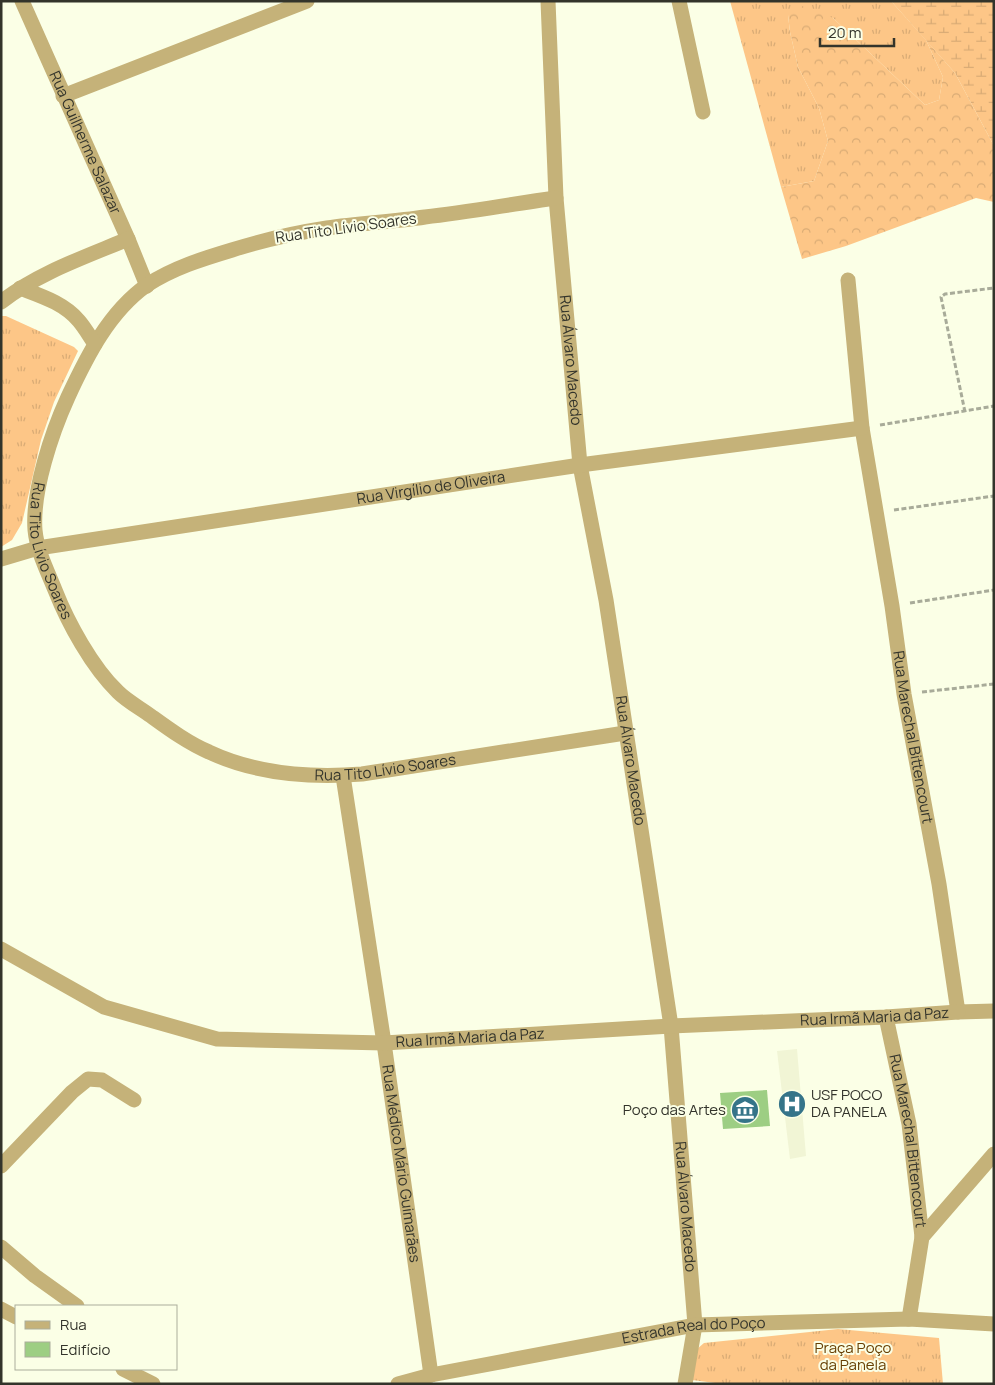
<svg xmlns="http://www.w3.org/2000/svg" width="995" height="1385" viewBox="0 0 995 1385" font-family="Manrope,sans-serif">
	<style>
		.built { fill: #f1f5d5 }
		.grass { fill: url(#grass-tufts) }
		.forest { fill: url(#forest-crowns) }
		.wetland { fill: url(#wetland-marsh) }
		.building { fill: #9dce83 }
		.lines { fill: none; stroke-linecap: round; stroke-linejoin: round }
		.path { stroke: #a8ab99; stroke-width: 3; stroke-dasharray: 5 2.5; stroke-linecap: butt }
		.minor { stroke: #c5b279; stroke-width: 15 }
		.labels { text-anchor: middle; stroke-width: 4; stroke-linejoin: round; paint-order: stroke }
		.street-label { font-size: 15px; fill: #33342b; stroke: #fbffe6 }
		.poi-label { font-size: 15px; fill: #33342b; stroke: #fbffe6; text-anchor: start }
		.park-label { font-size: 15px; fill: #684004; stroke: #fbffe6 }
	</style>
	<defs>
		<pattern id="grass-tufts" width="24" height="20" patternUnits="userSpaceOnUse" patternTransform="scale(1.25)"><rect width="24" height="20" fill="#fdc687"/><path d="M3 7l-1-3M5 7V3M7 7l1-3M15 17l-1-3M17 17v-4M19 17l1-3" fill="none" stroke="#d9ab75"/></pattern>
		<pattern id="forest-crowns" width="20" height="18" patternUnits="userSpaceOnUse" patternTransform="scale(1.25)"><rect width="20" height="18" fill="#fdc687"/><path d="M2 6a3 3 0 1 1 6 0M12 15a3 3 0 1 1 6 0" fill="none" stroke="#d9ab75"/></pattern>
		<pattern id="wetland-marsh" width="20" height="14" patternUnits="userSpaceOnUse" patternTransform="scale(1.25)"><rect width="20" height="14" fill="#fdc687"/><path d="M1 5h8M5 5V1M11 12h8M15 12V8" fill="none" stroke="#d9ab75"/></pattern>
	</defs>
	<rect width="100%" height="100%" fill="#fbffe6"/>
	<path class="built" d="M797,1049L806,1156L790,1159L777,1051Z"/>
	<g class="grass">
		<path d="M730,1H891L926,40L943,77L939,100L925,105L833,18L788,15L790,32L798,67L819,108L828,141L814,181L781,187Z"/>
		<path d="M1,316H6L74,347L78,351L54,402L41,440L22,523L12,540L1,547Z"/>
		<path d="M838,1329L939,1338L943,1384H723L692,1380L697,1349L704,1343Z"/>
	</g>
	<path class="forest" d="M802,6L833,18L925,105L939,100L943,77L926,40L955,73L994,146V202L976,198L846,246L802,259L781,187L814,181L828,141L819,108L798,67L790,32L788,15Z"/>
	<path class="wetland" d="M891,1H994V146L955,73Z"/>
	<path class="building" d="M767,1090L770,1126L723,1129L720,1093Z"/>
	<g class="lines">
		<g class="path">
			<path d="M965,412L941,297L945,294L994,288"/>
			<path d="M880,425L994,406"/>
			<path d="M894,510L994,496"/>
			<path d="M910,603L994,590"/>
			<path d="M922,692L994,684"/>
		</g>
		<g class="minor">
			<path id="s1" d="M22,1L128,239L147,286"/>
			<path id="s2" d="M548,1L556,198L580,465L606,600L671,1026L695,1325L685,1384"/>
			<path d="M679,1L703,112"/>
			<path d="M63,96L307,1"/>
			<path id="s3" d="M556,198C512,204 468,212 425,217C392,222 359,223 327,228C295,233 263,240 232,250C202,259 173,268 147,285C109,312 87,356 68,397C52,432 32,491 35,530C37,551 47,570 55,590C68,623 92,667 118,692C127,701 140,708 151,716C169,729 188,743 209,752C256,774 311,778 362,774L625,733"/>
			<path id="s4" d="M848,280L862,428L892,606L904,694L939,884L958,1012L994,1011"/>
			<path d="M20,288C41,296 64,303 79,321C85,328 90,337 95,344"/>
			<path d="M1,302C38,273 85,257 128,239"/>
			<path id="s5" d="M1,559L38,548L580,465L862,428"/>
			<path id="s6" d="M343,776L384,1043L431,1375"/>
			<path id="s7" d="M1,949L104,1007L217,1039L384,1043L671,1026L886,1017L958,1012"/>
			<path id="s8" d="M886,1017L909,1124L922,1237"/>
			<path d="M1,1166L72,1092L88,1079L102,1080L134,1100"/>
			<path d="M1,1247L35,1276L77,1306"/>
			<path d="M1,1309L16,1317"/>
			<path d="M909,1319L922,1237L994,1154"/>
			<path d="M123,1369L153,1384"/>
			<path id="s9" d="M398,1384L431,1375L695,1325L909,1319L994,1324"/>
		</g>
	</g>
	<defs>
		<symbol id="hospital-disc" viewBox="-11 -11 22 22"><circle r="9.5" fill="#357489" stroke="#fbffe6"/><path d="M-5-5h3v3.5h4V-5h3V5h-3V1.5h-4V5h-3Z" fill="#fff"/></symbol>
		<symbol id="museum-disc" viewBox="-11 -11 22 22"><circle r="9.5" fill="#357489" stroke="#fbffe6"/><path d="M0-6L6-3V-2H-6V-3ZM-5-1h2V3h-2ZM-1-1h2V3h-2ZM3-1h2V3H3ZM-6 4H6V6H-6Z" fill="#fff"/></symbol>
	</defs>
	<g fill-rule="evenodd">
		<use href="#hospital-disc" x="776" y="1088" width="32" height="32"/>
		<use href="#museum-disc" x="729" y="1094" width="32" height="32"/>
	</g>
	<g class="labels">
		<g class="street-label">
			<text dy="5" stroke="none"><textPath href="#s1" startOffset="155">Rua Guilherme Salazar</textPath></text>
			<text transform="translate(346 228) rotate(-8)" y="5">Rua Tito Lívio Soares</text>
			<text dy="5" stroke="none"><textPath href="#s2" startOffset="360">Rua Álvaro Macedo</textPath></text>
			<text dy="5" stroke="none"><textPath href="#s5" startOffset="436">Rua Virgílio de Oliveira</textPath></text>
			<text dy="5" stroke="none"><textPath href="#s3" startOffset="721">Rua Tito Lívio Soares</textPath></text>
			<text dy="5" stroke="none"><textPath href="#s4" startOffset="462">Rua Marechal Bittencourt</textPath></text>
			<text dy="5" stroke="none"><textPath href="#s2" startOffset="765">Rua Álvaro Macedo</textPath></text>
			<text dy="5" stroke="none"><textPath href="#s3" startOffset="1171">Rua Tito Lívio Soares</textPath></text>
			<text dy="5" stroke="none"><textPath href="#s7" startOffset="894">Rua Irmã Maria da Paz</textPath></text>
			<text dy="5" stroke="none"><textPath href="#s7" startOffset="489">Rua Irmã Maria da Paz</textPath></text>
			<text dy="5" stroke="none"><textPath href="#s8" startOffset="126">Rua Marechal Bittencourt</textPath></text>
			<text dy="5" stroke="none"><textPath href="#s6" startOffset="392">Rua Médico Mário Guimarães</textPath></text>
			<text dy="5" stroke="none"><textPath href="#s2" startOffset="1215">Rua Álvaro Macedo</textPath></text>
			<text dy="5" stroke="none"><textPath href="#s9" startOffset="301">Estrada Real do Poço</textPath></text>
		</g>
		<g class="poi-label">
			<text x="811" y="1100">USF POCO<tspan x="811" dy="17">DA PANELA</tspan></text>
			<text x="726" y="1115" text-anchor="end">Poço das Artes</text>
		</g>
		<g class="park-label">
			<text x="853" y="1353">Praça Poço<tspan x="853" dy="17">da Panela</tspan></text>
		</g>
	</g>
	<rect width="995" height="1385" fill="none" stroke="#33342b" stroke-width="5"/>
	<rect x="15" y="1305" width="162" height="65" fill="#fbffe6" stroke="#abae9b"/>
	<rect x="25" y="1321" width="25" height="8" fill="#c5b279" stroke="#abae9b"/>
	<text x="60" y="1330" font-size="15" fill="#33342b">Rua</text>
	<rect x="25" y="1342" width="25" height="15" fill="#9dce83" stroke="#abae9b"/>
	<text x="60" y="1355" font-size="15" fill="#33342b">Edifício</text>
	<path d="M820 38v8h74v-8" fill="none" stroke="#33342b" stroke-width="2.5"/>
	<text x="828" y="38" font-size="15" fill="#33342b" stroke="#fbffe6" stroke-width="4" paint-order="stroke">20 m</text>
</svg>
